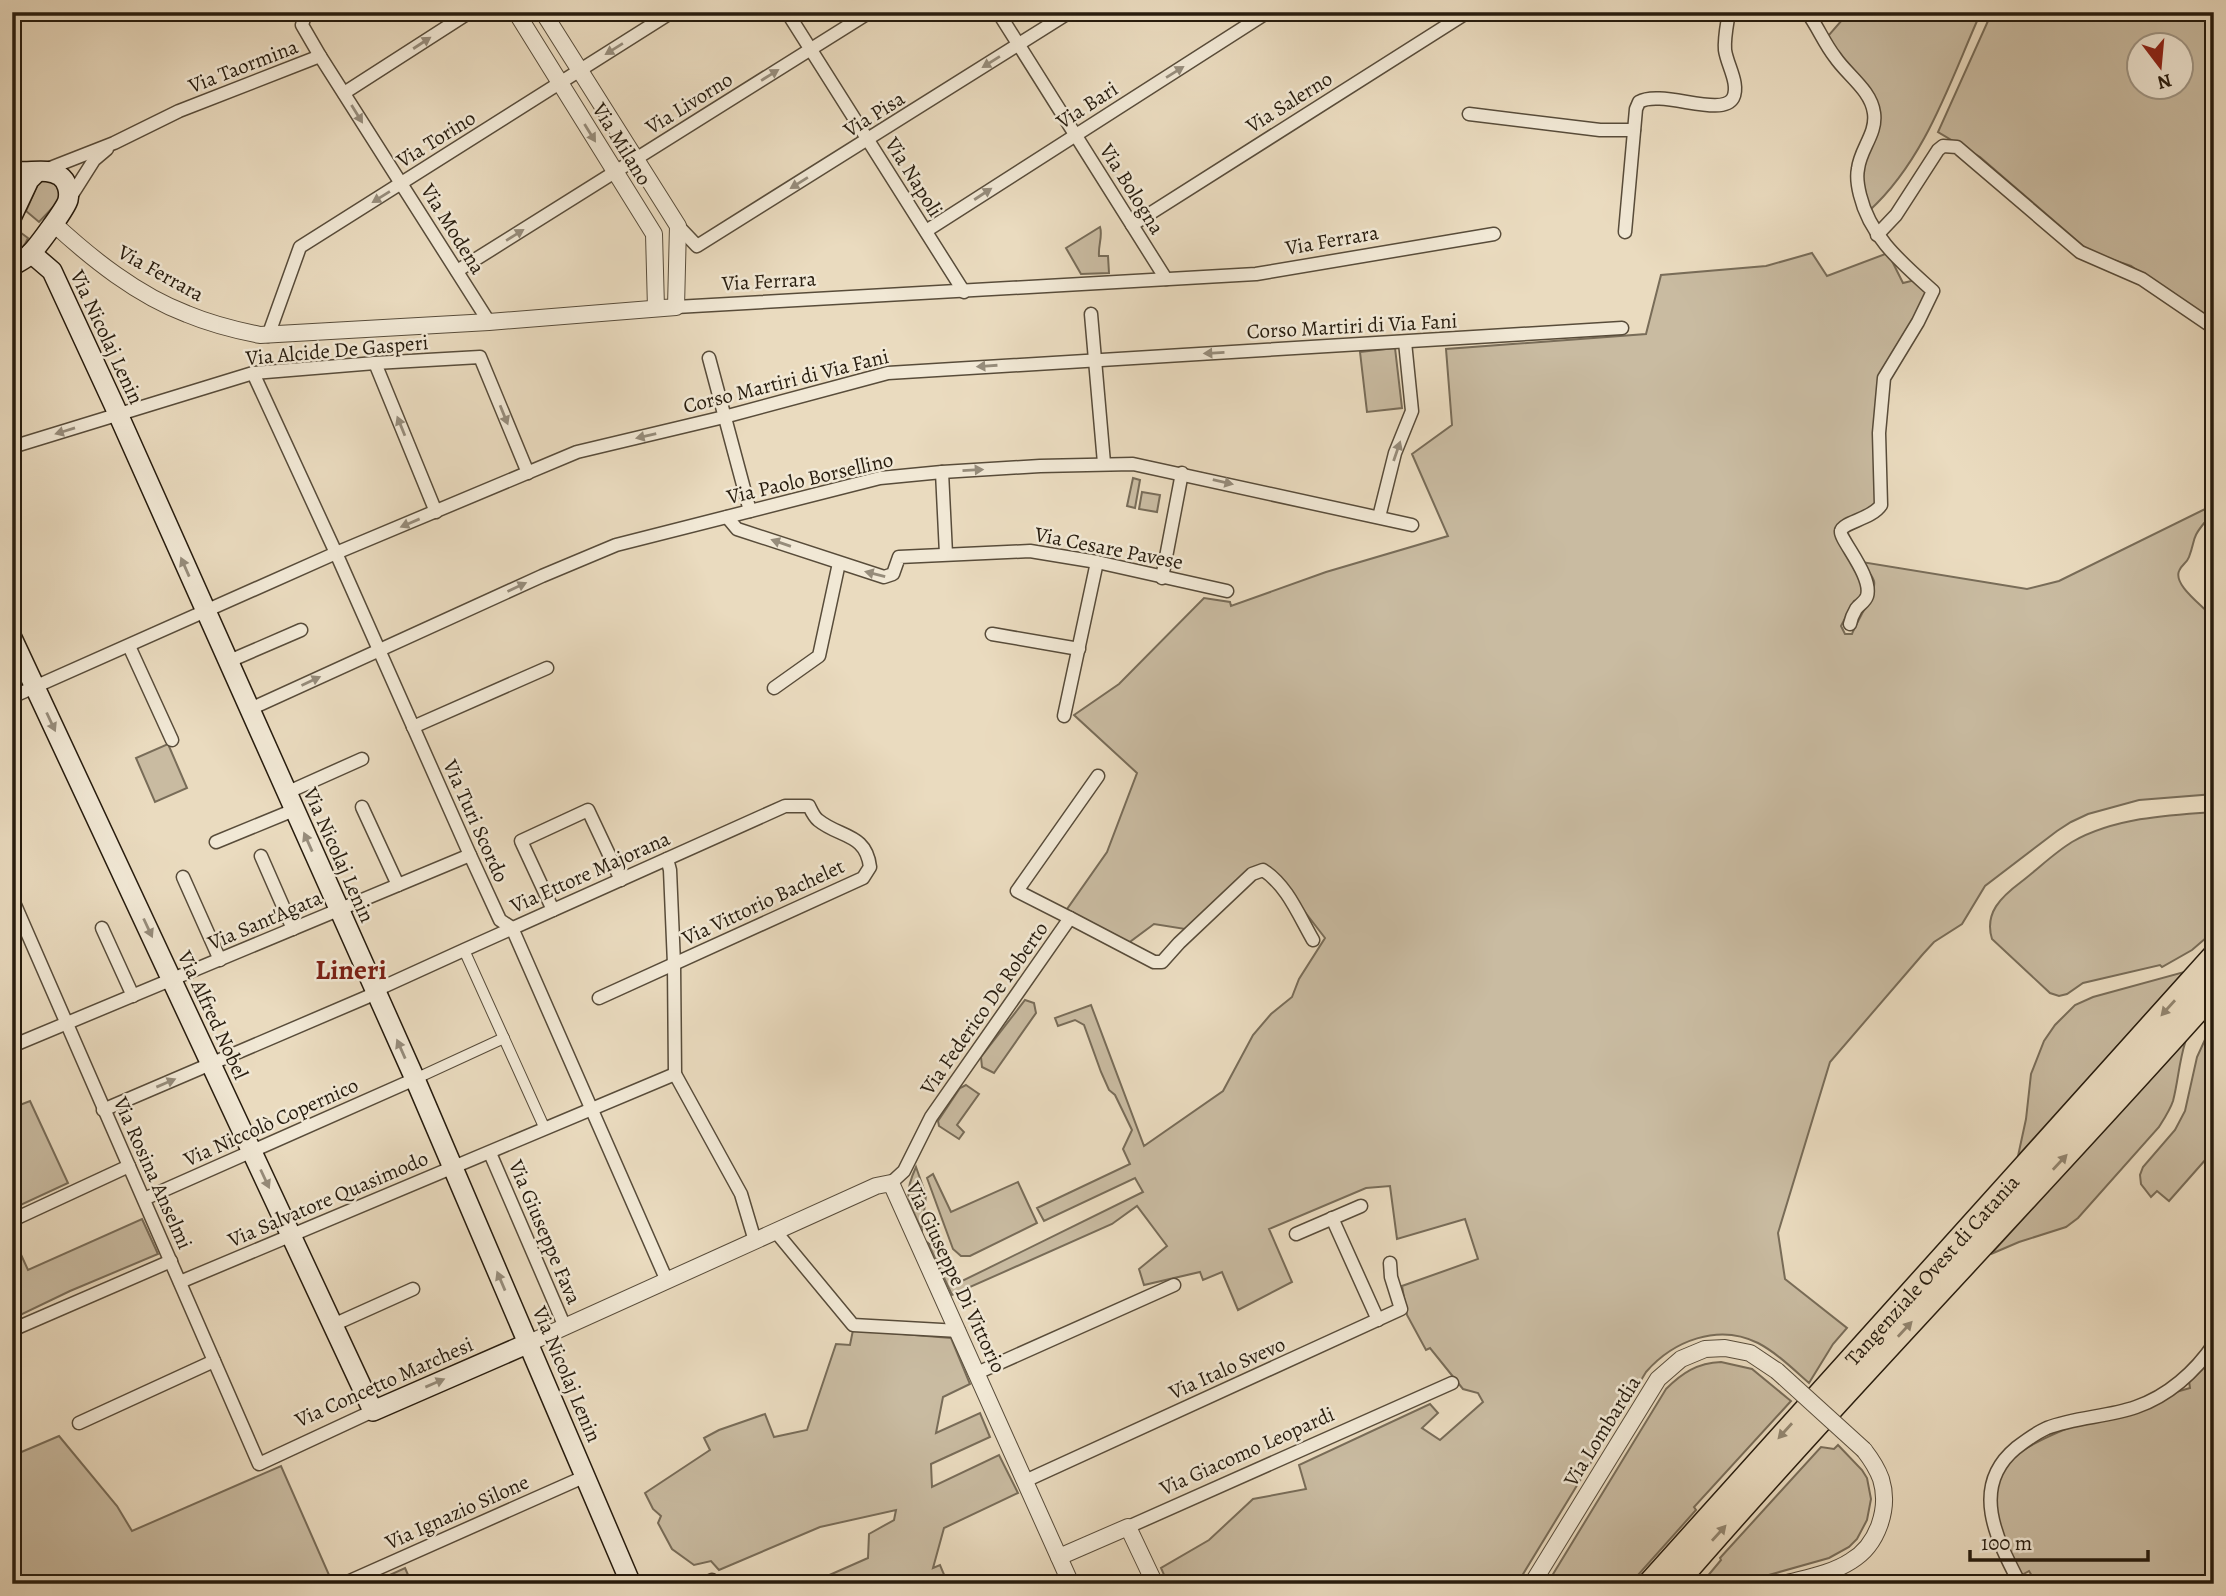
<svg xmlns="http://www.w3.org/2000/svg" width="2226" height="1596" viewBox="0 0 2226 1596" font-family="Alegreya,serif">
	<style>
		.green { fill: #c9bba1; stroke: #786c58; stroke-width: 2; fill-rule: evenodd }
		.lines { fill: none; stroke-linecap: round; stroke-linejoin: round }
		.pedestrian-casing { stroke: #584c3a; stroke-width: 12 }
		.minor-casing { stroke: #584c3a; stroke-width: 15 }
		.tertiary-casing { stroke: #584c3a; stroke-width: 18 }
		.secondary-casing { stroke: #271c0e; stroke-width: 22 }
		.motorway-casing { stroke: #271c0e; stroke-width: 27 }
		.pedestrian { stroke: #f1e8d5; stroke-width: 10 }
		.minor { stroke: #f1e8d5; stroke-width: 12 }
		.tertiary { stroke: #f1e8d5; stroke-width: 16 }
		.secondary { stroke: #f1e8d5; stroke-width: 19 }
		.motorway { stroke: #eadbbf; stroke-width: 24 }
		.tertiary-bridge-casing { stroke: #584c3a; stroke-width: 18; stroke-linecap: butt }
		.tertiary-bridge { stroke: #f1e8d5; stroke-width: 16 }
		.oneway { fill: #968c7b }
		.oneway2 { fill: #92856f }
		.labels { text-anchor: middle; stroke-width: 5; stroke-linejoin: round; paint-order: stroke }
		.street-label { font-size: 21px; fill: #271c0e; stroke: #f1e8d5 }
		.district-label { font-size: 28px; font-weight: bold; fill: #7a1f14; stroke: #f1e8d5 }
	</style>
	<rect width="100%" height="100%" fill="#eadbbf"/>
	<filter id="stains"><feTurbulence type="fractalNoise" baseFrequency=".00286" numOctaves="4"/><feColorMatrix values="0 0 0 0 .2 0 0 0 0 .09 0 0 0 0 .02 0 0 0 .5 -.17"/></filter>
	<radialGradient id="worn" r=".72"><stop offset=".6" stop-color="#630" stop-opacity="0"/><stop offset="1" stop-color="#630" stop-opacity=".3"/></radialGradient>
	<g class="green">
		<path d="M1849,12H1981C1950,81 1926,159 1869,211L1861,170L1878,124L1828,36Z"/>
		<path d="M1992,12H2214V324L2131,266L2090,252L1980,157L1938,132ZM2138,46H2180V88H2138Z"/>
		<path d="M44,180L54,182L61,192L58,202L39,222L26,211L39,181Z"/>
		<path d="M1100,227C1103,236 1098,245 1099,256H1108L1109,273L1081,274L1066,248Z"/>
		<path d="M14,230H17L28,238C25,245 21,253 12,251Z"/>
		<path d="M1812,253L1827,276L1888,253L1903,283L1915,280L1925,289V303L1880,378L1876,502L1872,508L1842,521L1863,586V593L1859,599L1854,601L1841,626L1845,634H1852C1856,622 1877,591 1874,581C1872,575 1865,567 1862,562L2027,589L2059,581L2205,509V522C2191,539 2196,538 2189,557C2187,563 2181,565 2179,571C2173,586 2205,607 2214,619V794L2139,800L2088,814L2071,822L2057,831L1985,886L1962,924L1934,942L1923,954L1830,1062L1778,1233L1785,1279L1847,1328L1833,1344L1809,1383C1793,1369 1777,1353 1758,1343C1718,1323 1673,1341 1646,1372L1517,1584H1168L1161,1568L1209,1540L1253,1499L1306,1489L1299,1465L1430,1404L1438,1413L1422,1428L1440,1440L1483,1402L1478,1393L1463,1389L1430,1348L1426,1350L1407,1315L1402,1286L1478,1259L1465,1219L1397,1239L1390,1186L1366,1188L1269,1229L1292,1282L1238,1310L1222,1272L1203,1280L1200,1272L1144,1285L1139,1269L1167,1246L1137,1206L1112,1224L952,1295L928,1243L938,1250L954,1285L1143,1192L1135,1178L1044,1221L1037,1208L1130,1164L1123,1149L1132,1130L1115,1095L1109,1090L1101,1072L1084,1025L1075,1020L1058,1026L1055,1018L1091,1005L1144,1146L1223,1091L1253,1035L1271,1014L1292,997L1299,979L1325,938L1274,872H1246L1185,929L1154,924L1127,944L1065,912L1107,852L1137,773L1074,715L1119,684L1204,598L1230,602L1231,606L1326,572L1448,536L1412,454L1452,425L1446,349L1646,334L1661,275L1766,266Z"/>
		<path d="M1395,348L1402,408L1367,412L1360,352Z"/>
		<path d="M1133,478L1140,480L1135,508L1127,506Z"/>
		<path d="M1142,492L1160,495L1157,512L1139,509Z"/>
		<path d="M168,744L187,788L155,802L136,758Z"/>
		<path d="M2214,812V931L2192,950L2162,967L2160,965L2083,983L2067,994L2059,996L2050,993L1992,939C1984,913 2001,897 2021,882C2038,869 2054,853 2072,842C2114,818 2167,815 2214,812Z"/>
		<path d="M2184,972L2018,1156L2026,1119L2031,1074L2044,1041L2055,1025L2075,1005L2093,997Z"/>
		<path d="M1025,1000L1034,1003L1036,1013L994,1073L982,1067L981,1057Z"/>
		<path d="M2214,1020V1150L2169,1201L2157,1191L2151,1197L2141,1184L2140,1175L2143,1167L2175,1130L2185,1111L2197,1057Z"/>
		<path d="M2185,1043C2179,1062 2178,1082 2173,1101C2170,1110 2164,1119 2159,1127L2078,1218L2066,1227L2019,1242L1991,1254L2172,1053Z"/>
		<path d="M966,1085L979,1094L957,1125L964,1132L959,1139L939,1126L938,1121L960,1088Z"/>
		<path d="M30,1101L68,1183L12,1209V1108Z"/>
		<path d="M916,1167L926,1195L922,1230C909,1201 902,1198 916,1167Z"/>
		<path d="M933,1174L951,1212L1018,1182L1037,1223L970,1256H961L953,1249L927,1178Z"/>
		<path d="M142,1219L158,1254L70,1291L12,1319V1235L28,1270Z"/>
		<path d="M853,1330L951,1338L970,1384L943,1397L936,1433L980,1413L990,1437L931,1464L932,1487L999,1455L1018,1493L944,1528L933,1568L940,1565L948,1584H809L868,1558L869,1534L894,1520L896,1510L820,1527L719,1570L711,1561L694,1565L672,1549L658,1523L661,1516L653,1509L645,1493L710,1450L704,1438L719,1430L765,1414L774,1437L807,1430L836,1344L850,1345Z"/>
		<path d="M2214,1354V1584H2037L2029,1571L2020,1576C2010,1552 1992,1522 1995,1495C1996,1488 1998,1476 2002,1470C2019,1436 2151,1399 2190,1388L2189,1381Z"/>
		<path d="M1721,1362L1752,1369L1791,1401L1694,1507L1696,1510L1630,1584H1547L1666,1389C1682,1373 1697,1363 1721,1362Z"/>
		<path d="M59,1436L117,1506L132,1531L281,1466L333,1584H12V1456Z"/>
		<path d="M1838,1445L1862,1470L1867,1478L1871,1499L1867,1520L1857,1539L1849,1547L1829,1558L1737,1584H1701L1721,1560L1720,1558L1821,1447L1834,1449Z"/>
		<path d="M405,1568L412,1584H370Z"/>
	</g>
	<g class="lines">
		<defs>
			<g id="pedestrian">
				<path d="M464,950L545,1129"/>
				<path d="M415,1079L504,1038"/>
			</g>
			<g id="minor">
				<path d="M306,12L302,25L320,56L489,322"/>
				<path d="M787,12L964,292"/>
				<path d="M998,12L1166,279"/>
				<path d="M1807,12C1818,27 1824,43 1835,57C1847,75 1871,90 1874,113C1877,134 1860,149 1858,169C1856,178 1858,187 1860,195C1870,237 1902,263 1933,291L1918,322L1884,378L1879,433L1881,505C1872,519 1843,522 1841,531C1839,539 1873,576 1867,596C1865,602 1860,604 1856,609C1853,614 1851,619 1850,624"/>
				<path d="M344,93L470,12"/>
				<path d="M1469,114L1600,130H1634"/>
				<path d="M45,170L114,143L179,111L320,56"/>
				<path d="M68,201L94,160L107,149"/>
				<path d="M1132,225L1468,12"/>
				<path d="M678,226L697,246L1070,12"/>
				<path d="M926,231L1268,12"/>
				<path d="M1625,232L1636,109L1639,102C1661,89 1722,118 1733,98C1740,84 1727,65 1725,50C1724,38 1727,25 1729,12"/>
				<path d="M1877,235L1896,215L1938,150L1943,146L1957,147L2080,252L2142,279L2214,328"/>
				<path d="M457,271L870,12"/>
				<path d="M676,307L1256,274L1494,234"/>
				<path d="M1091,314L1104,463"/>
				<path d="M268,336L300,247L672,12"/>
				<path d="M709,358L750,511"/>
				<path d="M375,363L436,512"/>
				<path d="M253,373L336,553L470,855L500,920L512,928L667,1281"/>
				<path d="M12,447L253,373L375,363L480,357L528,473"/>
				<path d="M942,472L946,554"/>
				<path d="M727,517L737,529L884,577L893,574L899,557L1030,551L1097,562L1227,591"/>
				<path d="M1379,517L1395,453L1412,411L1405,342"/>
				<path d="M1162,578L1182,473"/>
				<path d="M992,634L1079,649"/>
				<path d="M129,646L172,740"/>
				<path d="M227,662L301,630"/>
				<path d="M774,688L819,656L839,563"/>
				<path d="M12,697L336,553L577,452L724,417L888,373L1622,328"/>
				<path d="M248,710L542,576L616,545L880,478L942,472L1040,466L1133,464L1412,525"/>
				<path d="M1064,716L1097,562"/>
				<path d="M413,727L547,668"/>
				<path d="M286,793L362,759"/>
				<path d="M362,807L398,885"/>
				<path d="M216,842L294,810"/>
				<path d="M261,856L293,929"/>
				<path d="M667,859L670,870L674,964L675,1074L741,1194L755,1241"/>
				<path d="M183,877L220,960"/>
				<path d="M12,898L259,1464L373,1411"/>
				<path d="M553,910L521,841L588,810L621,880"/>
				<path d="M1070,918L1017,891L1098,776"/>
				<path d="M102,928L133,996"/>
				<path d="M12,1046L470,855"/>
				<path d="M103,1110L367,997L385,986L464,950L785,806H809C811,810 814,817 818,820C840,838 866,833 870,867L863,878L599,998"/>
				<path d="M490,1153L565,1327"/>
				<path d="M891,1183L904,1171L931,1117L1070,918L1154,962H1162L1179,943L1252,874L1263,870C1287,885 1299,916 1313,940"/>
				<path d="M144,1199L415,1079"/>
				<path d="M19,1217L129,1166"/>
				<path d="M1332,1218L1378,1320"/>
				<path d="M776,1232L853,1325L959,1331"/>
				<path d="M1296,1234L1361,1206"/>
				<path d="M180,1282L675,1074"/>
				<path d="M333,1325L413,1289"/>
				<path d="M12,1330L171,1261"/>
				<path d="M977,1373L1174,1285"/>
				<path d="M79,1423L214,1361"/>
				<path d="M1025,1481L1401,1309L1391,1277L1390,1263"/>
				<path d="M1128,1527L1452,1383"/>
				<path d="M343,1584L586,1476"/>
				<path d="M703,1584L712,1580"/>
				<path d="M2020,1584C1997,1540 1969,1487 2016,1448C2025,1441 2036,1433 2047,1428C2075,1417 2108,1417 2136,1407C2168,1396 2195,1372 2214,1344"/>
			</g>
			<g id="tertiary">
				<path d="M516,12L654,234L656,308"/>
				<path d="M53,223C92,259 137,295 187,314C211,324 235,330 260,335L489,322L676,307L678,226L543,12"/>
				<path d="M529,1343L876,1186L891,1183L1071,1584"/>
				<path d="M1059,1557L1128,1527L1155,1584"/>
				<path d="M1532,1584L1658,1379L1681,1359L1705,1349L1725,1348L1750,1353L1777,1371"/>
				<path d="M1784,1584C1806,1578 1831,1574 1851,1561C1878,1545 1890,1508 1881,1479C1877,1468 1871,1459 1864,1450"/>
			</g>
			<g id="secondary">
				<path d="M12,171C29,174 47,167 60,176C67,181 70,191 68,200C66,208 38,246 31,253C27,258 22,260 17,263L12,262"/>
				<path d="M12,216L29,180L36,173"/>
				<path d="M31,253L52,271L114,405L415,1079L631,1584"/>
				<path d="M12,638L373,1411L529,1343"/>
			</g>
			<g id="motorway">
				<path id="s1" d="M1650,1584L2214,957"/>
				<path d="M1674,1584C1849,1382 2036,1191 2214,991"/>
			</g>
		</defs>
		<use href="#pedestrian" class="pedestrian-casing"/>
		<use href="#minor" class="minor-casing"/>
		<use href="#tertiary" class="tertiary-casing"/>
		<use href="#secondary" class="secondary-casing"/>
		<use href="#motorway" class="motorway-casing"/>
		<use href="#pedestrian" class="pedestrian"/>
		<use href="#minor" class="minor"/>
		<use href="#tertiary" class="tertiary"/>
		<use href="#secondary" class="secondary"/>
		<use href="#motorway" class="motorway"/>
		<defs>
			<path id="tertiary-bridge" d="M1777,1371L1864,1450"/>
		</defs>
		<use href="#tertiary-bridge" class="tertiary-bridge-casing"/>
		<use href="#tertiary-bridge" class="tertiary-bridge"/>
	</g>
	<defs><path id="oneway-solid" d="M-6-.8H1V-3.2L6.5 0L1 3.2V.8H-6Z" transform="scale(1.75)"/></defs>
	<g class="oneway">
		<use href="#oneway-solid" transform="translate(422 43) rotate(-33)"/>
		<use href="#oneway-solid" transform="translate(614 49) rotate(148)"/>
		<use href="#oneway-solid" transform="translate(991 62) rotate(148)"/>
		<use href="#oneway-solid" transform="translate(1175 72) rotate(-32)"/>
		<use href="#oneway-solid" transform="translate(770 75) rotate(-32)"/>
		<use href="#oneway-solid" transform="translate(357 114) rotate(58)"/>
		<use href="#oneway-solid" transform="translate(590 133) rotate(58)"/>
		<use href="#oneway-solid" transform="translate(799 183) rotate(148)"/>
		<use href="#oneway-solid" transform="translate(983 194) rotate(-33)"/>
		<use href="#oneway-solid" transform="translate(381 197) rotate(148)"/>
		<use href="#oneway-solid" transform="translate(515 235) rotate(-32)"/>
		<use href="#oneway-solid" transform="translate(1214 353) rotate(177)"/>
		<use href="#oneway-solid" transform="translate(987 366) rotate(176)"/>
		<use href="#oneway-solid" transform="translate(504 415) rotate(68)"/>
		<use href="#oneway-solid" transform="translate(401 426) rotate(-112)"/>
		<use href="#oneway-solid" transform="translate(65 431) rotate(163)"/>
		<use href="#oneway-solid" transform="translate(646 436) rotate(167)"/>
		<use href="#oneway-solid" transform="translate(1397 451) rotate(-71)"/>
		<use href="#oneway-solid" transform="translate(973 470) rotate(-3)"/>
		<use href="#oneway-solid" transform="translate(1223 482) rotate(13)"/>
		<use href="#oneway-solid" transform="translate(410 523) rotate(157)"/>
		<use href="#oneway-solid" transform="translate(781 543) rotate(-161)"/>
		<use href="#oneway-solid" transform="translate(185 567) rotate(-114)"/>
		<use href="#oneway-solid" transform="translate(875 574) rotate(-166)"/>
		<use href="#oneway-solid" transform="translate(517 587) rotate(-25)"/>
		<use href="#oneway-solid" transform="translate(311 681) rotate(-25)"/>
		<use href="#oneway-solid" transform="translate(51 722) rotate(65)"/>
		<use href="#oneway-solid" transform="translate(308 842) rotate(-114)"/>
		<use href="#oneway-solid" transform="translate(148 928) rotate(65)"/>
		<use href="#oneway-solid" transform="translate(401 1049) rotate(-114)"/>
		<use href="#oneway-solid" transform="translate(166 1083) rotate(-23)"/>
		<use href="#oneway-solid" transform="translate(265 1179) rotate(65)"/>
		<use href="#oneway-solid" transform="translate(501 1281) rotate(-113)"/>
		<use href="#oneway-solid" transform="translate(435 1383) rotate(-23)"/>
	</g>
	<g class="oneway2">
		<use href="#oneway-solid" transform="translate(2168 1008) rotate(132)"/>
		<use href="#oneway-solid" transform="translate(2060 1162) rotate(-47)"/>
		<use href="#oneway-solid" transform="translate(1905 1329) rotate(-47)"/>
		<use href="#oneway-solid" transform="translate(1785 1431) rotate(132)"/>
		<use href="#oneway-solid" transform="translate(1719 1533) rotate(-48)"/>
	</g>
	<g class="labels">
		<g class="street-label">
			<text transform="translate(243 66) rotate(-21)" y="7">Via Taormina</text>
			<text transform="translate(1289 102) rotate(-32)" y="7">Via Salerno</text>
			<text transform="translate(689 103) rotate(-32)" y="7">Via Livorno</text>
			<text transform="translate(1087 105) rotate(-33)" y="7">Via Bari</text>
			<text transform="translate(874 114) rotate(-32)" y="7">Via Pisa</text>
			<text transform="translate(436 139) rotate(-32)" y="7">Via Torino</text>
			<text transform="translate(622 144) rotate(58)" y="7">Via Milano</text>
			<text transform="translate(914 177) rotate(58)" y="7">Via Napoli</text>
			<text transform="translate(1132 189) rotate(58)" y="7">Via Bologna</text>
			<text transform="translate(453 229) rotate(58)" y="7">Via Modena</text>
			<text transform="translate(1332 240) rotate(-10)" y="7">Via Ferrara</text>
			<text transform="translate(161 273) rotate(29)" y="7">Via Ferrara</text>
			<text transform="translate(769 281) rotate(-3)" y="7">Via Ferrara</text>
			<text transform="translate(1352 326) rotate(-3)" y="7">Corso Martiri di Via Fani</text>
			<text transform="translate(107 337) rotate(65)" y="7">Via Nicolaj Lenin</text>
			<text transform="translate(337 350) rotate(-5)" y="7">Via Alcide De Gasperi</text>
			<text transform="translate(786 381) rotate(-14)" y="7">Corso Martiri di Via Fani</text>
			<text transform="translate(810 478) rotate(-13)" y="7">Via Paolo Borsellino</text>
			<text transform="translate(1109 548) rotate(11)" y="7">Via Cesare Pavese</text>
			<text transform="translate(476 821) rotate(66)" y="7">Via Turi Scordo</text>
			<text transform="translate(339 855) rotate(66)" y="7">Via Nicolaj Lenin</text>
			<text transform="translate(590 872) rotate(-24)" y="7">Via Ettore Majorana</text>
			<text transform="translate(763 902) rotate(-25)" y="7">Via Vittorio Bachelet</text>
			<text transform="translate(265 920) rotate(-23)" y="7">Via Sant'Agata</text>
			<text transform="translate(984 1008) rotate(-55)" y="7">Via Federico De Roberto</text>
			<text transform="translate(213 1015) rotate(65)" y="7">Via Alfred Nobel</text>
			<text transform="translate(271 1122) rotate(-24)" y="7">Via Niccolò Copernico</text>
			<text transform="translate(153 1173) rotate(66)" y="7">Via Rosina Anselmi</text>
			<text transform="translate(328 1199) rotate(-23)" y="7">Via Salvatore Quasimodo</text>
			<text transform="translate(545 1232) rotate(67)" y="7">Via Giuseppe Fava</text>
			<text dy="7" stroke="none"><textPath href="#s1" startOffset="422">Tangenziale Ovest di Catania</textPath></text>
			<text transform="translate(956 1277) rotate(65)" y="7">Via Giuseppe Di Vittorio</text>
			<text transform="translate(1227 1368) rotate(-24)" y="7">Via Italo Svevo</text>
			<text transform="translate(567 1374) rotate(67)" y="7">Via Nicolaj Lenin</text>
			<text transform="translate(384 1382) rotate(-24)" y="7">Via Concetto Marchesi</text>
			<text transform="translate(1602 1431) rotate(-58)" y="7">Via Lombardia</text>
			<text transform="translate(1247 1451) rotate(-24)" y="7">Via Giacomo Leopardi</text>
			<text transform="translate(457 1512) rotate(-24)" y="7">Via Ignazio Silone</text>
		</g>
		<g class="district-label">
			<text x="351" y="979">Lineri</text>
		</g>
	</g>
	<rect width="2226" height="1596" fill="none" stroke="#eadbbf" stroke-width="42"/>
	<rect x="14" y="14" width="2198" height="1568" fill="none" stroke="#271c0e" stroke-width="3.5"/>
	<rect x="21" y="21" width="2184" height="1554" fill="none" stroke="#271c0e" stroke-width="2"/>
	<g transform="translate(2160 66) rotate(164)"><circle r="33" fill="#f1e8d5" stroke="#a09685" stroke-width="2"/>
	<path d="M0-5L12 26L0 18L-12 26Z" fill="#8f2418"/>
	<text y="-10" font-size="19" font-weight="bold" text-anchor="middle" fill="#271c0e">N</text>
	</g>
	<path d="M1970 1550v10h178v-10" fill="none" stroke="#271c0e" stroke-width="3.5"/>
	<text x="1981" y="1550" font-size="21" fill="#271c0e" stroke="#f1e8d5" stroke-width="5" paint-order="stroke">100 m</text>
	<rect width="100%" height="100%" filter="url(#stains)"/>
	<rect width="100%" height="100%" fill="url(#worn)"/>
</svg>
